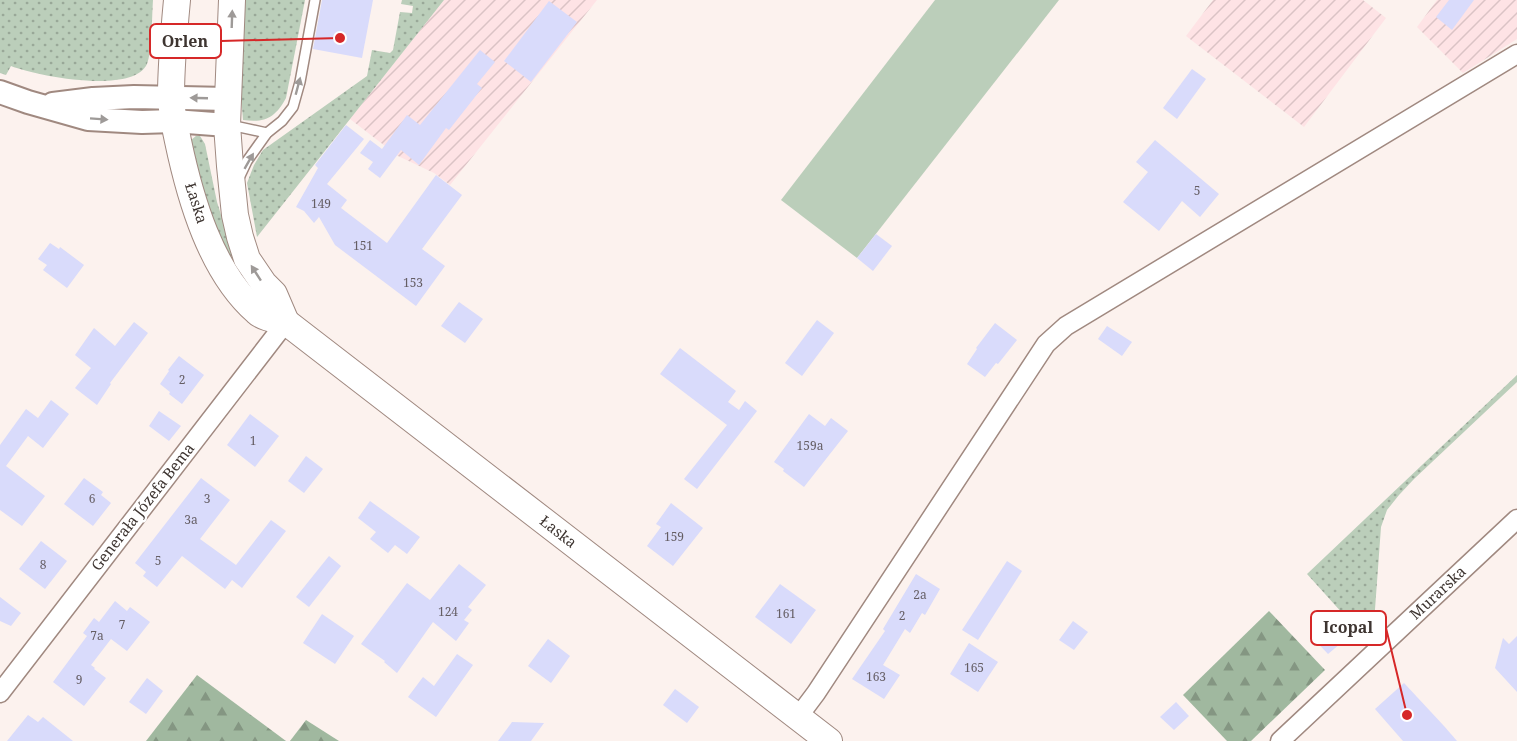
<svg xmlns="http://www.w3.org/2000/svg" width="1517" height="741" viewBox="0 0 1517 741" font-family="'Noto Serif',serif">
	<style>
		.industrial { fill: url(#industrial-furrows) }
		.grass { fill: url(#grass-dots) }
		.forest { fill: url(#forest-firs) }
		.garden { fill: #bbceba }
		.building { fill: #d9dbfb }
		.lines { fill: none; stroke-linecap: round; stroke-linejoin: round }
		.service-casing { stroke: #a08980; stroke-width: 12 }
		.minor-casing { stroke: #a08980; stroke-width: 21 }
		.tertiary-casing { stroke: #a08980; stroke-width: 26 }
		.secondary-casing { stroke: #a08980; stroke-width: 28 }
		.service { stroke: #fff; stroke-width: 9 }
		.minor { stroke: #fff; stroke-width: 18 }
		.tertiary { stroke: #fff; stroke-width: 22 }
		.secondary { stroke: #fff; stroke-width: 26 }
		.oneway { fill: #9e9a98 }
		.labels { text-anchor: middle; stroke-width: 4.5; stroke-linejoin: round; paint-order: stroke }
		.number-label { font-size: 12px; fill: #655e64 }
		.street-label { font-size: 15px; fill: #3e3531; stroke: #fff }
		.leader { fill: none; stroke: #d62828; stroke-width: 2 }
		.callout-dot { fill: #d62828; stroke: #fff; stroke-width: 2 }
		.callout { fill: #fff; stroke: #d62828; stroke-width: 2 }
		.callout-label { font-size: 16px; text-anchor: middle; font-weight: bold; fill: #3e3531 }
	</style>
	<defs>
		<pattern id="industrial-furrows" width="10" height="10" patternUnits="userSpaceOnUse" patternTransform="scale(1.5)"><rect width="10" height="10" fill="#fee3e5"/><path d="M-1 1l2-2M0 10L10 0M9 11l2-2" fill="none" stroke="#dbc3c5"/></pattern>
		<pattern id="grass-dots" width="8" height="8" patternUnits="userSpaceOnUse" patternTransform="scale(1.5)"><rect width="8" height="8" fill="#bbceba"/><path d="M2 2h.1M6 6h.1" fill="none" stroke="#99a898" stroke-width="1.8" stroke-linecap="round"/></pattern>
		<pattern id="forest-firs" width="22" height="20" patternUnits="userSpaceOnUse" patternTransform="scale(1.5)"><rect width="22" height="20" fill="#a0b89f"/><path d="M5 1l3.5 6h-7zM16 11l3.5 6h-7z" fill="#849682"/></pattern>
	</defs>
	<rect width="100%" height="100%" fill="#fcf2ee"/>
	<g class="industrial">
		<path d="M444,0H597L450,185L434,173L398,156L350,119Z"/>
		<path d="M1213,0H1363L1386,18L1304,127L1186,36Z"/>
		<path d="M1437,0H1517V39L1463,73L1417,27Z"/>
	</g>
	<g class="grass">
		<path d="M0,0H153C152,14 152,53 147,64C133,95 36,76 11,66L6,75L0,73Z"/>
		<path d="M245,0H305L286,98C275,118 265,123 243,120L240,83Z"/>
		<path d="M402,0H444L257,237L247,183L254,165L263,150L367,76L372,50L390,53L393,50L400,12L412,13L413,6L401,4Z"/>
		<path d="M196,136H200L205,144L217,202L232,250L266,304C260,299 254,294 249,288C216,247 204,194 191,144V140Z"/>
		<path d="M1517,375V382L1414,479L1399,495L1387,510L1381,527L1374,623L1362,635L1307,574Z"/>
	</g>
	<g class="forest">
		<path d="M1269,611L1325,670L1251,741H1227L1183,695Z"/>
		<path d="M197,675L286,741H146Z"/>
		<path d="M306,720L339,741H290Z"/>
	</g>
	<path class="garden" d="M935,0H1059L857,258L781,200Z"/>
	<g class="building">
		<path d="M322,0H373L362,58L313,49Z"/>
		<path d="M1449,0H1474L1452,30L1436,17Z"/>
		<path d="M549,1L577,22L531,82L504,61Z"/>
		<path d="M480,50L495,62L477,84L482,88L449,130L446,128L419,165L401,150L380,178L368,169L373,162L360,153L370,140L382,149L407,115L420,125Z"/>
		<path d="M1192,69L1206,79L1177,119L1163,108Z"/>
		<path d="M346,125L364,139L327,184L347,200L341,208L387,243L436,175L462,195L422,249L445,266L416,306L335,245L319,217L314,223L304,211L296,207L318,168L315,165Z"/>
		<path d="M1155,140L1219,194L1200,217L1182,201L1159,231L1123,202L1148,172L1136,162Z"/>
		<path d="M876,234L892,246L873,271L857,258Z"/>
		<path d="M50,243L59,249L60,247L84,265L67,288L43,270L47,265L38,259Z"/>
		<path d="M459,302L483,319L465,343L441,326Z"/>
		<path d="M817,320L834,333L802,376L785,363Z"/>
		<path d="M134,322L148,333L110,383L111,384L97,405L75,388L91,368L75,355L94,328L115,346Z"/>
		<path d="M995,323L1017,340L998,364L996,363L985,377L967,364L977,349L976,348Z"/>
		<path d="M1107,326L1132,342L1122,356L1098,339Z"/>
		<path d="M680,348L736,391L728,402L739,410L745,401L757,411L697,489L684,479L727,425L660,374Z"/>
		<path d="M179,356L204,375L182,404L169,394L170,392L160,384L169,371L168,370Z"/>
		<path d="M51,400L69,414L43,448L28,436L6,466L45,496L22,526L0,510V445L26,409L38,418Z"/>
		<path d="M159,411L181,426L169,441L149,426Z"/>
		<path d="M250,414L279,436L255,467L227,445Z"/>
		<path d="M809,414L825,426L831,418L848,431L804,487L783,471L784,469L774,462Z"/>
		<path d="M306,456L323,469L304,493L288,481Z"/>
		<path d="M84,478L103,492L101,495L111,503L93,526L64,504Z"/>
		<path d="M201,478L230,500L200,539L236,565L271,520L286,531L242,588L232,580L225,589L182,556L157,587L143,576L146,572L135,563Z"/>
		<path d="M370,501L420,537L407,554L395,545L388,553L370,539L376,532L358,518Z"/>
		<path d="M671,503L703,528L673,566L647,546L661,527L656,524Z"/>
		<path d="M41,541L67,561L45,589L19,569Z"/>
		<path d="M329,556L341,566L309,607L296,597Z"/>
		<path d="M1007,561L1022,571L978,640L962,630Z"/>
		<path d="M459,564L486,585L468,607L472,610L464,620L469,623L456,641L433,622L397,673L384,662L385,661L361,644L407,583L430,600Z"/>
		<path d="M916,574L940,589L925,615L922,613L910,633L905,629L883,665L900,675L884,699L852,679L885,631L883,629Z"/>
		<path d="M780,584L816,610L791,644L755,617Z"/>
		<path d="M0,597L21,613L11,626L0,621Z"/>
		<path d="M115,601L127,611L130,607L150,622L127,651L111,639L91,665L95,668L94,669L106,678L84,706L53,682L87,636L83,633L94,618L99,622Z"/>
		<path d="M322,614L354,636L335,664L303,643Z"/>
		<path d="M1330,620L1347,638L1328,654L1311,636Z"/>
		<path d="M1073,621L1088,632L1074,650L1059,640Z"/>
		<path d="M1517,636V692L1495,668L1503,638L1509,644Z"/>
		<path d="M548,639L570,656L551,683L528,666Z"/>
		<path d="M969,643L998,662L978,692L950,674Z"/>
		<path d="M457,654L473,665L436,717L408,697L423,677L434,686Z"/>
		<path d="M147,678L163,691L146,714L129,702Z"/>
		<path d="M1404,683L1444,726L1457,741H1403L1375,709Z"/>
		<path d="M675,689L699,707L687,723L663,705Z"/>
		<path d="M1176,702L1189,716L1174,730L1160,717Z"/>
		<path d="M28,715L38,722L43,717L73,741H7Z"/>
		<path d="M512,722L544,723L531,741H498Z"/>
	</g>
	<g class="lines">
		<defs>
			<g id="service">
				<path d="M230,125L267,133"/>
				<path d="M238,180L247,161L267,133L282,121L293,107L300,82L315,0"/>
			</g>
			<g id="minor">
				<path d="M0,693L286,322"/>
				<path d="M798,717L816,693L1046,344L1066,326L1517,54"/>
				<path d="M1280,741L1517,519"/>
			</g>
			<g id="tertiary">
				<path d="M0,92L28,102L88,119L142,122L174,121L227,125"/>
				<path d="M53,104L93,99L134,97L228,99"/>
			</g>
			<g id="secondary">
				<path d="M177,0C174,32 171,64 171,96C171,111 175,126 178,141C190,198 211,272 257,312C263,318 278,320 286,322L829,741"/>
				<path d="M232,0L227,125L230,166L235,215L240,237L247,259L264,284L274,294L286,322"/>
			</g>
		</defs>
		<use href="#service" class="service-casing"/>
		<use href="#minor" class="minor-casing"/>
		<use href="#tertiary" class="tertiary-casing"/>
		<use href="#secondary" class="secondary-casing"/>
		<use href="#service" class="service"/>
		<use href="#minor" class="minor"/>
		<use href="#tertiary" class="tertiary"/>
		<use href="#secondary" class="secondary"/>
	</g>
	<defs><path id="oneway-solid" d="M-6-.8H1V-3.2L6.5 0L1 3.2V.8H-6Z" transform="scale(1.5)"/></defs>
	<g class="oneway">
		<use href="#oneway-solid" transform="translate(232 19) rotate(-88)"/>
		<use href="#oneway-solid" transform="translate(298 86) rotate(-75)"/>
		<use href="#oneway-solid" transform="translate(199 98) rotate(-178)"/>
		<use href="#oneway-solid" transform="translate(99 119) rotate(4)"/>
		<use href="#oneway-solid" transform="translate(249 161) rotate(-60)"/>
		<use href="#oneway-solid" transform="translate(256 273) rotate(-123)"/>
	</g>
	<g class="labels">
		<g class="number-label">
			<text x="1197" y="195">5</text>
			<text x="321" y="208">149</text>
			<text x="363" y="250">151</text>
			<text x="413" y="287">153</text>
			<text x="182" y="384">2</text>
			<text x="253" y="445">1</text>
			<text x="810" y="450">159a</text>
			<text x="92" y="503">6</text>
			<text x="207" y="503">3</text>
			<text x="191" y="524">3a</text>
			<text x="674" y="541">159</text>
			<text x="158" y="565">5</text>
			<text x="43" y="569">8</text>
			<text x="920" y="599">2a</text>
			<text x="448" y="616">124</text>
			<text x="786" y="618">161</text>
			<text x="902" y="620">2</text>
			<text x="122" y="629">7</text>
			<text x="97" y="640">7a</text>
			<text x="974" y="672">165</text>
			<text x="876" y="681">163</text>
			<text x="79" y="684">9</text>
		</g>
		<g class="street-label">
			<text transform="translate(196 203) rotate(72)" y="5">Łaska</text>
			<text transform="translate(143 507) rotate(-52)" y="5">Generała Józefa Bema</text>
			<text transform="translate(558 532) rotate(38)" y="5">Łaska</text>
			<text transform="translate(1438 593) rotate(-43)" y="5">Murarska</text>
		</g>
	</g>
	<path class="leader" d="M340 38L221 41M1407 715L1386 628"/>
	<g class="callout-dot">
		<circle cx="340" cy="38" r="6"/>
		<circle cx="1407" cy="715" r="6"/>
	</g>
	<g class="callout">
		<rect x="150" y="24" width="71" height="34" rx="6"/>
		<rect x="1311" y="611" width="75" height="34" rx="6"/>
	</g>
	<g class="callout-label">
		<text x="185" y="47">Orlen</text>
		<text x="1348" y="633">Icopal</text>
	</g>
</svg>
